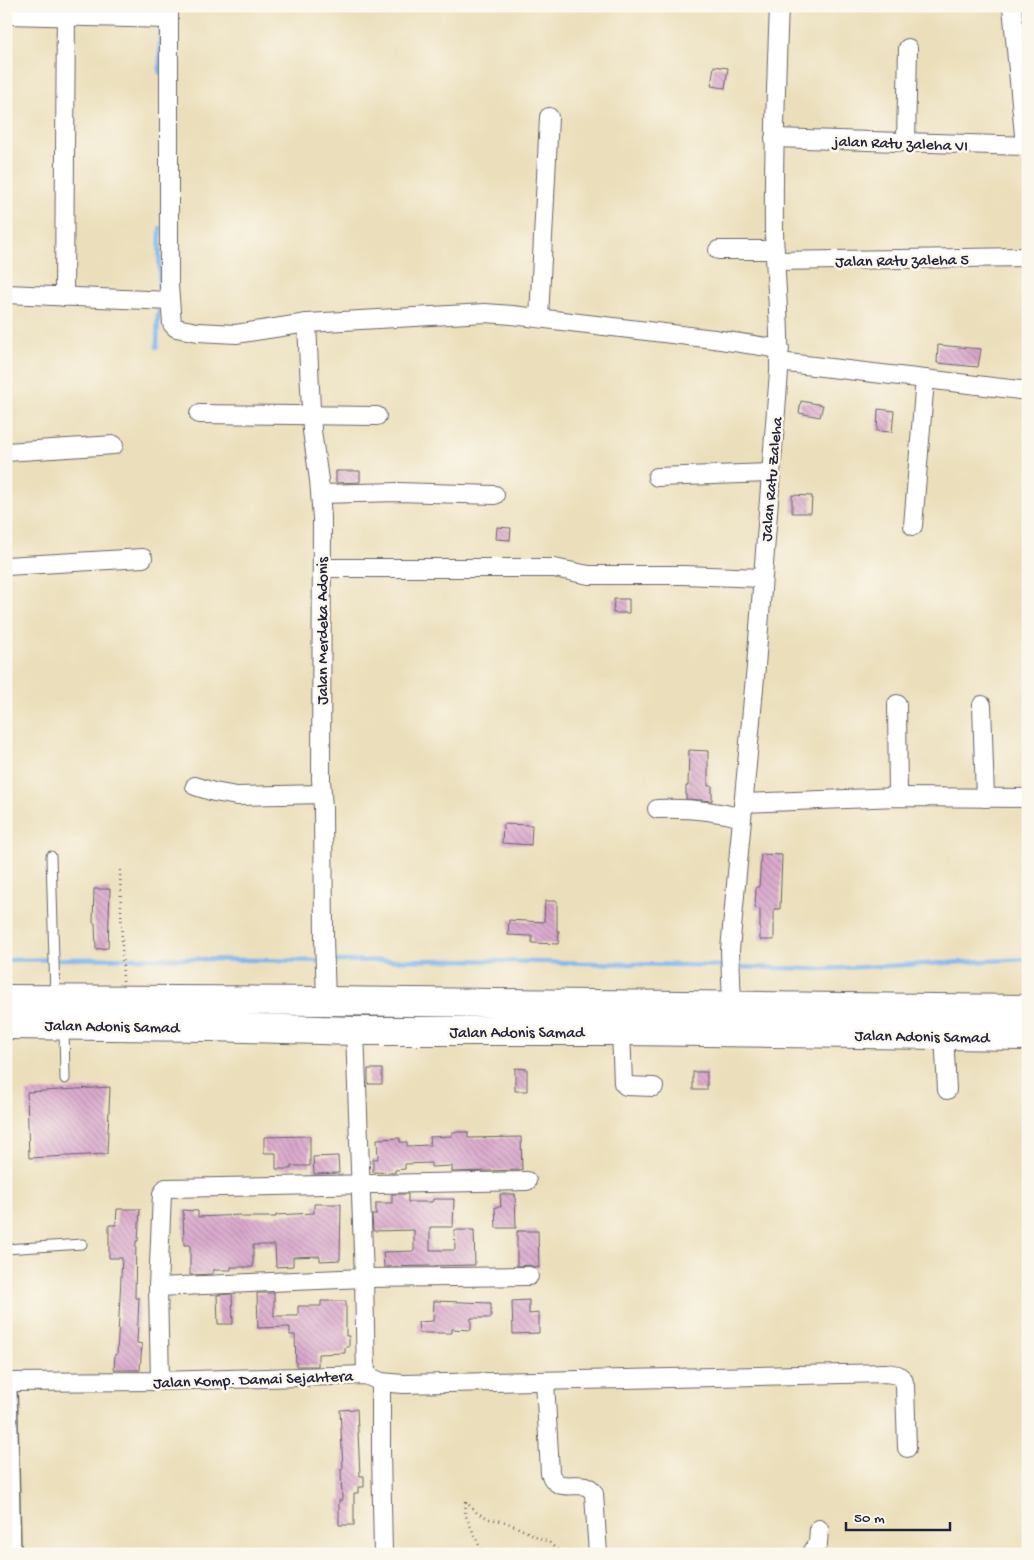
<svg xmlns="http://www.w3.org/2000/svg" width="1034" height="1560" viewBox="0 0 1034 1560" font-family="'Gochi Hand',sans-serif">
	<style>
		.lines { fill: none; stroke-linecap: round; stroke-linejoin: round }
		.stream { stroke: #80b5ee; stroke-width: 4.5 }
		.building { fill: url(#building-back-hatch) }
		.service-casing { stroke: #686468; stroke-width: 11 }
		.minor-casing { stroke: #686468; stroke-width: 20 }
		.tertiary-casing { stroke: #686468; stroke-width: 24 }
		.trunk-casing { stroke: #686468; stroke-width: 30 }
		.path { stroke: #686468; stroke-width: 2.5; stroke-dasharray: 1 4; stroke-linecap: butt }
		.service { stroke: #fff; stroke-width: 9 }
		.minor { stroke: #fff; stroke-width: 18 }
		.tertiary { stroke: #fff; stroke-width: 21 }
		.trunk { stroke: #fff; stroke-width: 28 }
		.labels { text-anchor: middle; stroke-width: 5; stroke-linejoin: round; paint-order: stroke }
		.street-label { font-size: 16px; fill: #22223b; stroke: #fbf7ec }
	</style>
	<defs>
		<pattern id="building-back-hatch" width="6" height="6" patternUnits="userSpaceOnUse" patternTransform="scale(1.25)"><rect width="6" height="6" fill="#d7a3ca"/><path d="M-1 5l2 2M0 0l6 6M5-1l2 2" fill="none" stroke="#ae84a5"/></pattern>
	</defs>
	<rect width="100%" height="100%" fill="#fbf7ec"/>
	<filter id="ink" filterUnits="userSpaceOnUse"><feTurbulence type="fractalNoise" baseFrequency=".02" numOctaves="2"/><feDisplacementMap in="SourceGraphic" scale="10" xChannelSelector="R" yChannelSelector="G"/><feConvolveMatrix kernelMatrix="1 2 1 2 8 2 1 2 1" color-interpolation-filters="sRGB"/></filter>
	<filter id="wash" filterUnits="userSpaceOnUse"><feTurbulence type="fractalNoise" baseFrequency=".0096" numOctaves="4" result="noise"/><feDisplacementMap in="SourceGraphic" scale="20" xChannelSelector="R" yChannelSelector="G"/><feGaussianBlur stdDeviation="1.12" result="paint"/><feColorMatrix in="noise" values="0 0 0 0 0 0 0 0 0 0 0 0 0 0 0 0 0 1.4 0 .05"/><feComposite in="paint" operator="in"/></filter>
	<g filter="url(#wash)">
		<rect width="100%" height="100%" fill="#ebdfbb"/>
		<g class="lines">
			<g class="stream">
				<path d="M46,6L63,7"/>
				<path d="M71,7L93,8"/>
				<path d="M160,31V73"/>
				<path d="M159,289L160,228"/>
				<path d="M157,347L158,312"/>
				<path d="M6,960L136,958L322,961"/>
				<path d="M329,961L450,960L727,966"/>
				<path d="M734,967L821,969L1028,959"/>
			</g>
		</g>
		<g id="blocks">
			<g class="building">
				<path d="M714,66L728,68L725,88L711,86Z"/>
				<path d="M938,345L981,349L978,367L937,363Z"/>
				<path d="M801,401L823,405L820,417L799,413Z"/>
				<path d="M878,409L894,411L892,432L877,431Z"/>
				<path d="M336,471H360V482L336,483Z"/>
				<path d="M792,495L812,496L811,513H792Z"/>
				<path d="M497,527L511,528L510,540L496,539Z"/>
				<path d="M614,599H629V613H613Z"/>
				<path d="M689,750L708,751V786H712V801L686,799V786H688Z"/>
				<path d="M503,824L532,825L531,845L502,843Z"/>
				<path d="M761,854L782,855L780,909H774V940H760V909L755,908L756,887H759Z"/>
				<path d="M94,889H110L108,948L96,949L95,923H93Z"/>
				<path d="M545,901H557V931H559L558,944L532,943V936L508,935L509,920L544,922Z"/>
				<path d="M515,1068L527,1069V1091H515Z"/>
				<rect x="368" y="1069" width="14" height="15"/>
				<rect x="693" y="1072" width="14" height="18"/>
				<path d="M110,1087L107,1154L29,1158L27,1092Z"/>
				<path d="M452,1132H468V1138L521,1137L522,1170L452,1172V1166L431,1167V1163L405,1164V1169L395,1170V1173L373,1172V1159H378L377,1139L400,1138V1142H407V1146L430,1145L429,1137L452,1136Z"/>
				<path d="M310,1136V1166H291V1169H276V1153H264V1137Z"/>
				<path d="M338,1156L339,1173L314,1174L313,1157Z"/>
				<path d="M392,1194H408V1202H432L433,1199H454L453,1227H430V1250H455L454,1230H474L475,1265L384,1267L383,1252L414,1251V1230L373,1231L372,1215H376V1203H392Z"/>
				<path d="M500,1194H515L516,1228H496L495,1207H501Z"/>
				<path d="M314,1204H341L340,1260L320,1261V1256L293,1257V1266L276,1267L275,1245H253V1267H231V1270H213V1274L190,1275V1245H184L183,1210L198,1211V1217L241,1215V1217H276V1215L314,1213Z"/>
				<path d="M117,1209H140L138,1241H136L135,1298H139L137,1343L142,1344L140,1370H114L115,1354L117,1355L122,1258H109V1225H116Z"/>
				<path d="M517,1231H538L539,1268L529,1265L517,1266Z"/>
				<path d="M257,1293H274V1316H298V1306H321V1301H346V1336H349V1347H345V1353L318,1354V1366H296L295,1335H290V1327L258,1328Z"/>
				<path d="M232,1294L233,1324H218L217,1295Z"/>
				<path d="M529,1300V1314L539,1313V1333L513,1334L512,1301Z"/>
				<path d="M434,1301L491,1303V1318H471V1330L452,1329V1333H419L418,1322L433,1321Z"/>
				<path d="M357,1409L360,1476H364V1487H358V1493H354V1525H339V1500H342L341,1469H343L340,1410Z"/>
			</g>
		</g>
	</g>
	<g filter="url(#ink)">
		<use href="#blocks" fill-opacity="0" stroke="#686468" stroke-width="1"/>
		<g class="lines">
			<defs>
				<g id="service">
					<path d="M51,856L55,996"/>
					<path d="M64,1027L65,1079"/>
					<path d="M6,1249L82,1244"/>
				</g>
				<g id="minor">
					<path d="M169,6V286L172,324L176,328L198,332L236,334L307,323L485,313L512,315L714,339L780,349"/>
					<path d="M1012,6L1025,146"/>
					<path d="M6,15L169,19"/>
					<path d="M774,138L1028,146"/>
					<path d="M906,141L908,48"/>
					<path d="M718,250H775"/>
					<path d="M776,261L1028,257"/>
					<path d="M6,294L170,301"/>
					<path d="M64,297L66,6"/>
					<path d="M539,318L549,117"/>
					<path d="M307,323L312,431L319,480L322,518L321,779L323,809L324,938L326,1001"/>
					<path d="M779,362L1028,391"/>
					<path d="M199,414L377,416"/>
					<path d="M6,452L114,445"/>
					<path d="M657,477L771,473"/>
					<path d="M321,494L398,492L495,495"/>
					<path d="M913,526L925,379"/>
					<path d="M6,566L143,558"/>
					<path d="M322,568H554L589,575H683L762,578"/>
					<path d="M897,704L898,797"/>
					<path d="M982,705L985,798"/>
					<path d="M195,786L214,792L237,796L322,794"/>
					<path d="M743,803L898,797L1028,798"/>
					<path d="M657,809C686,808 714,810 742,818"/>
					<path d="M732,1006L730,950L756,666L779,372C781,325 775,278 774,231C773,156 776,81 779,6"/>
					<path d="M355,1031L364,1278L366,1375"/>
					<path d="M621,1031L623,1083L626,1086L654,1087"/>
					<path d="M944,1035L947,1090"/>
					<path d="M158,1287L364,1278L529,1276"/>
					<path d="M160,1381L158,1287L162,1194L166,1188L527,1181"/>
					<path d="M545,1381L550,1473C558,1498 585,1474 594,1494L598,1554"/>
					<path d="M6,1382L160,1381L366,1375L381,1382L403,1384L886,1373L898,1375L903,1379L905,1386L907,1448"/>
					<path d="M381,1382V1450L383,1554"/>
					<path d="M811,1554L818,1543L819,1529"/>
				</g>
				<path id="tertiary" d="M6,1389L10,1554"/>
				<g id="trunk">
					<path d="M6,999L326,1001L1028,1009"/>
					<path d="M6,1025L211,1027L355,1031H621L1028,1036"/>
				</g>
			</defs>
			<use href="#service" class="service-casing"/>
			<use href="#minor" class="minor-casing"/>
			<use href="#tertiary" class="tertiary-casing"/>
			<use href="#trunk" class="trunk-casing"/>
			<g class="path">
				<path d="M120,870L123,981"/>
				<path d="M483,1554L465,1514L466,1502L477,1513L490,1519L506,1522L550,1543L562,1554"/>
			</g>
			<use href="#service" class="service"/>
			<use href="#minor" class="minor"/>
			<use href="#tertiary" class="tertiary"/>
			<use href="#trunk" class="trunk"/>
		</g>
	</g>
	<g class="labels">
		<g class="street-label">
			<text transform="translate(901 142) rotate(2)" y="6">jalan Ratu zaleha VI</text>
			<text transform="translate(902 259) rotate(-1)" y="6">Jalan Ratu zaleha 5</text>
			<text transform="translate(770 479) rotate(-85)" y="6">Jalan Ratu Zaleha</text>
			<text transform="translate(321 631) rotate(-90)" y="6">Jalan Merdeka Adonis</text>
			<text transform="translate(112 1025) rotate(1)" y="6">Jalan Adonis Samad</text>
			<text x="517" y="1037">Jalan Adonis Samad</text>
			<text transform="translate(922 1035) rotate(1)" y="6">Jalan Adonis Samad</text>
			<text transform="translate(253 1378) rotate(-2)" y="6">Jalan Komp. Damai Sejahtera</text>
		</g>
	</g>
	<rect width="1034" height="1560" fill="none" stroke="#fbf7ec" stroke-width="25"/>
	<path d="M846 1522v8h104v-8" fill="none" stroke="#22223b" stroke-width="2.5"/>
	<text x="854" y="1522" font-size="15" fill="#22223b" stroke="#fbf7ec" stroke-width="4" paint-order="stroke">50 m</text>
</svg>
